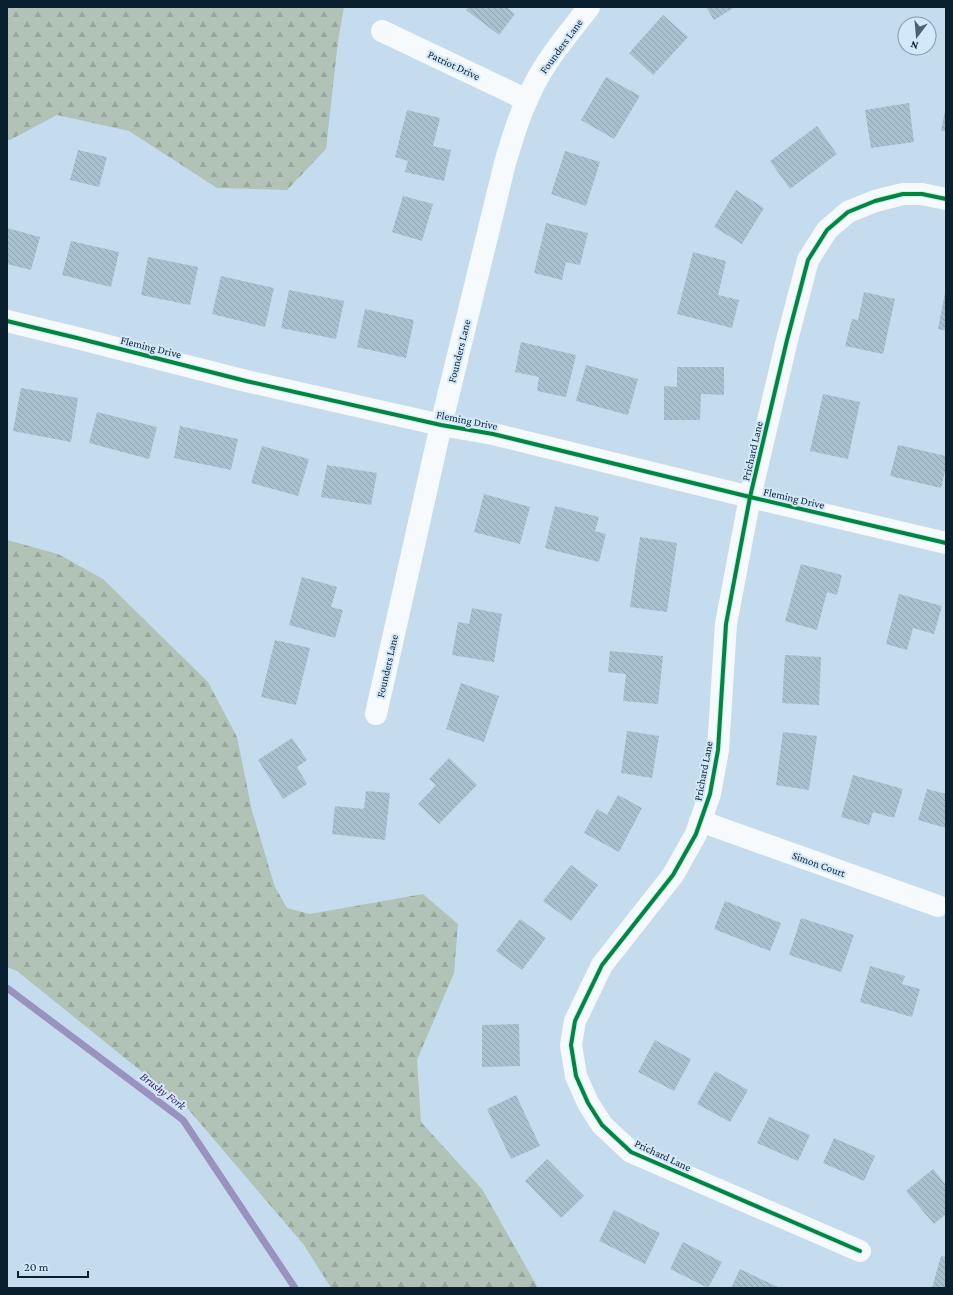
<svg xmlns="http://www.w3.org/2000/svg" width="953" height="1295" viewBox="0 0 953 1295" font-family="'Crimson Pro',serif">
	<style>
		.forest { fill: url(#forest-firs) }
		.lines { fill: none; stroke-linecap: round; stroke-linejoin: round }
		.stream { stroke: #9a92be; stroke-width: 7 }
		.building { fill: url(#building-back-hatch) }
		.minor { stroke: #f6fafc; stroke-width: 22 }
		.cycleway-casing { stroke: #d3e8f9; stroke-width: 6 }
		.cycleway { stroke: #00873e; stroke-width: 4 }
		.labels { text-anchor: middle; stroke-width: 4; stroke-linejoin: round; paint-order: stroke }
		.street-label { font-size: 11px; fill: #0b202f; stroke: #d3e8f9 }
		.water-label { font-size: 12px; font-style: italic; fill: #3f1e62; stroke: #d3e8f9 }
	</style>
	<defs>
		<pattern id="forest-firs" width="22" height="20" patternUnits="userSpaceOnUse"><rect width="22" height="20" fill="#b1c3b6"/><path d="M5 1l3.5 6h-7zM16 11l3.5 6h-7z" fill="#97a79d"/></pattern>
		<pattern id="building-back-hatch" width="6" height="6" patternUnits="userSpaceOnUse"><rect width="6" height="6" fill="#a7c1ce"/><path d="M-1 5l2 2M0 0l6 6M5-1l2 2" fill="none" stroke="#8ea6b1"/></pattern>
	</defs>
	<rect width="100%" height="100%" fill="#c4dcee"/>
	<g class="forest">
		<path d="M7,7H344L338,41L326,149L287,190L217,188L129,131L57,115L10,140H7Z"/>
		<path d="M7,540L58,554L103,579L208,682L237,737L252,811L275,887L287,908L310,914L423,894L458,924L454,973L417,1060L421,1122L482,1189L538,1288H331L304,1245L188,1109L17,971L7,967Z"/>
	</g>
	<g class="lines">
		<path class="stream" d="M7,988L183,1120L295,1288"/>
	</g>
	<g class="building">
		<path d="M468,7H507L515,14L499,35L466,10Z"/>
		<path d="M706,7H735L714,20Z"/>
		<path d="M663,15L688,37L653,75L629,53Z"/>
		<path d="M606,77L640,96L614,139L581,120Z"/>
		<path d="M909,103L914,142L871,148L865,110Z"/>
		<path d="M407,110L440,118L433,146L451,150L444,181L405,172L408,161L395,157Z"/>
		<path d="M945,111H946V131H941Z"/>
		<path d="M817,126L837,154L790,189L770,161Z"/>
		<path d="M78,150L107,157L99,187L70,180Z"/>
		<path d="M565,151L600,162L586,206L551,194Z"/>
		<path d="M736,190L764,208L742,244L714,227Z"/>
		<path d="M403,196L433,204L422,241L392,232Z"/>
		<path d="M546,223L588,233L580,265L566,262L562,280L534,273Z"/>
		<path d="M7,228L40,237L31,270L7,264Z"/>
		<path d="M71,241L119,252L111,287L62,275Z"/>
		<path d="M693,252L726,261L718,295L739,300L732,328L677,314Z"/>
		<path d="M148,257L198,267L190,305L141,295Z"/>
		<path d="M221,276L274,288L265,327L212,314Z"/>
		<path d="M289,290L344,301L336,339L281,328Z"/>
		<path d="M864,292L895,299L883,354L845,346L852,319L858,320Z"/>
		<path d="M945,293L946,294V331L938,329Z"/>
		<path d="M365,309L414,320L406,358L357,347Z"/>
		<path d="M521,342L576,355L566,397L537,391L539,377L515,372Z"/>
		<path d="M586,365L638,379L628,415L576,401Z"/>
		<path d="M677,367H724V395L701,394L700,420H664V386L677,387Z"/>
		<path d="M21,388L78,398L71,442L13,431Z"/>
		<path d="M823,394L860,402L848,459L810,451Z"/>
		<path d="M97,412L157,427L149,459L89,443Z"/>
		<path d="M180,426L238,439L231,470L174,458Z"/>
		<path d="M898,445L946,456V467L941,488L890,476Z"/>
		<path d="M262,446L309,459L298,496L251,483Z"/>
		<path d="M327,465L377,473L371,505L321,497Z"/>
		<path d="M484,494L530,507L520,544L474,532Z"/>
		<path d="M555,506L599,517L595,531L606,534L599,562L545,548Z"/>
		<path d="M640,537L677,543L667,612L630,607Z"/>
		<path d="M801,564L842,575L837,595L827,592L817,630L785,621Z"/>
		<path d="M302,577L337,587L331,607L343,610L335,638L289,625Z"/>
		<path d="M899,594L942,606L934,634L913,628L907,650L886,644Z"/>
		<path d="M472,608L502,614L494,662L452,655L458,622L469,624Z"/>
		<path d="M275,640L310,648L296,705L261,697Z"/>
		<path d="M610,651L663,656L658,704L623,701L626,674L608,672Z"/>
		<path d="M785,655L821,657L819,705L782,703Z"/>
		<path d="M461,683L499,696L484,742L446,729Z"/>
		<path d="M627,731L659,736L652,778L621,773Z"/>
		<path d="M783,732L817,736L809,790L776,785Z"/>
		<path d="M292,738L307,760L297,767L307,784L283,799L258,760Z"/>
		<path d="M449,758L477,785L439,824L418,804L436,785L429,779Z"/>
		<path d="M853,775L903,789L894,818L873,812L869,825L841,817Z"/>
		<path d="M927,789L946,794V828L918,820Z"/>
		<path d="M366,791L390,793L385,840L332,834L335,806L364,809Z"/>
		<path d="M618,795L642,808L619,852L584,833L597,809L607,815Z"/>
		<path d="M571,865L598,885L571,921L543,901Z"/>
		<path d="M725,901L781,923L770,951L714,929Z"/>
		<path d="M801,918L854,935L841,972L789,955Z"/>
		<path d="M520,919L546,938L522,970L496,951Z"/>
		<path d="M870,966L905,976L902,984L920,989L912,1017L860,1002Z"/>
		<path d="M519,1024L520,1066L482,1067V1025Z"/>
		<path d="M655,1040L691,1059L674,1091L638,1072Z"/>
		<path d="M715,1071L748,1090L730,1122L697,1104Z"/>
		<path d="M516,1095L540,1146L511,1159L487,1109Z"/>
		<path d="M769,1117L810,1135L798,1161L757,1143Z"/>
		<path d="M834,1138L875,1156L864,1181L823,1163Z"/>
		<path d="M547,1159L584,1196L561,1218L525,1181Z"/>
		<path d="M933,1169L946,1185V1214L934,1224L906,1191Z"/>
		<path d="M614,1210L660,1233L645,1264L599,1241Z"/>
		<path d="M683,1242L722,1262L708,1288L670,1269Z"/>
		<path d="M941,1256L946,1257V1288H932Z"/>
		<path d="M740,1269L780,1288H731Z"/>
	</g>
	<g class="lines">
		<g class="minor">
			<path d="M382,31L527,100"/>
			<path d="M7,321L77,338L246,381L441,425L493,434L750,497L946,543"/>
			<path d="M376,714L441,425L505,163C513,136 521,110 534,85C548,57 570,32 589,7"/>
			<path d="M700,821L938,906"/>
			<path d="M860,1251L631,1152L602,1125L588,1103L576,1076L571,1045L575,1021L602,965L673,875L696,834L710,794L718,750L726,624L750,497L787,340L808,260L827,230L848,212L875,201L903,194H922L946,199"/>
		</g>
		<defs>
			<g id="cycleway">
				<path d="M7,321L77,338L246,381L441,425L493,434L750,497L946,543"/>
				<path d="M860,1251L631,1152L602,1125L588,1103L576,1076L571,1045L575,1021L602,965L673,875L696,834L710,794L718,750L726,624L750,497L787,340L808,260L827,230L848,212L875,201L903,194H922L946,199"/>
			</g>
		</defs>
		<use href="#cycleway" class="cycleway-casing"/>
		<use href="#cycleway" class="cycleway"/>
	</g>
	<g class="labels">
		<g class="street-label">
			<text transform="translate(561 46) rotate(-54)" y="4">Founders Lane</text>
			<text transform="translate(454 65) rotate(25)" y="4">Patriot Drive</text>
			<text transform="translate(151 347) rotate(14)" y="4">Fleming Drive</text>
			<text transform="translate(459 351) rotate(-76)" y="4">Founders Lane</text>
			<text transform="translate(467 420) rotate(11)" y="4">Fleming Drive</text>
			<text transform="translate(752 451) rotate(-77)" y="4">Prichard Lane</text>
			<text transform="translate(794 498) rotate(13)" y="4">Fleming Drive</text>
			<text transform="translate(387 666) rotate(-77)" y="4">Founders Lane</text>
			<text transform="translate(703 771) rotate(-79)" y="4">Prichard Lane</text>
			<text transform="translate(819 864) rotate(20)" y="4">Simon Court</text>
			<text transform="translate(663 1155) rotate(25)" y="4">Prichard Lane</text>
		</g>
		<g class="water-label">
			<text transform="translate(163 1091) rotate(37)" y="4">Brushy Fork</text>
		</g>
	</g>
	<rect width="953" height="1295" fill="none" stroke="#0b202f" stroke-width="16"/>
	<g transform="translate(917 36) rotate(196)"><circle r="19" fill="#d3e8f9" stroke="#8398a8"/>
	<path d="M0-3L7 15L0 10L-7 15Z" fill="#4c6272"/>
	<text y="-6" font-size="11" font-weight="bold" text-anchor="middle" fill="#0b202f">N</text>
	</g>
	<path d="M18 1271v6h70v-6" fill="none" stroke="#0b202f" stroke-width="2"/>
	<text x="24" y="1271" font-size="12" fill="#0b202f" stroke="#d3e8f9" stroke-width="3" paint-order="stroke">20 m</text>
</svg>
